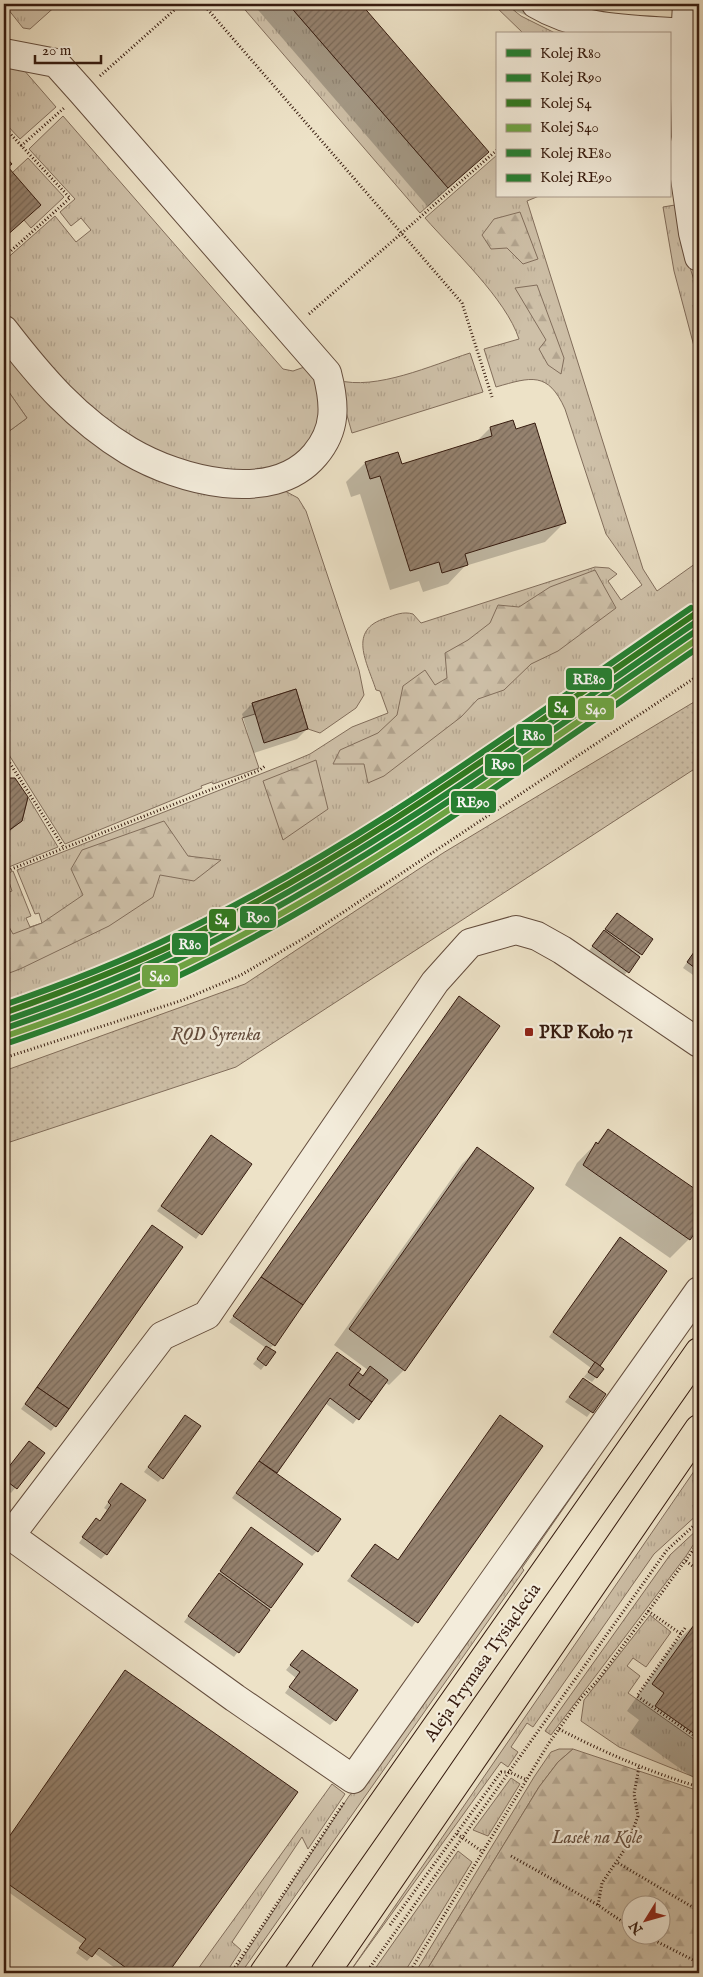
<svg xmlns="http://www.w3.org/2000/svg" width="703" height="1977" viewBox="0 0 703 1977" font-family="'IM FELL English',serif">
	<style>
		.grass { fill: url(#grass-tufts); stroke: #826e5c }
		.forest { fill: url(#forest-firs); stroke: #826e5c; fill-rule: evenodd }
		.park { fill: #cec0a8; stroke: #826e5c }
		.garden { fill: url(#garden-dots); stroke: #826e5c }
		.shadow { fill: #0003 }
		.building { fill: url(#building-hatch); stroke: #361b0f }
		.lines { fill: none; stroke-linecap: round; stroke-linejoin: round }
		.minor-casing { stroke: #644d3d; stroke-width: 30 }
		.major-casing { stroke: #361b0f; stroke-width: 30 }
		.path { stroke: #361b0f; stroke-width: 3; stroke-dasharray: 1 2.5; stroke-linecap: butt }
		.minor { stroke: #f3ecdb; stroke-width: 28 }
		.major { stroke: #ede2c7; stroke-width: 28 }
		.rail-1-casing { stroke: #f3ecdb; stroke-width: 10 }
		.rail-2-casing { stroke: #f3ecdb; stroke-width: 10 }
		.rail-3-casing { stroke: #f3ecdb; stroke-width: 10 }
		.rail-4-casing { stroke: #f3ecdb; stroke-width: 10 }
		.rail-5-casing { stroke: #f3ecdb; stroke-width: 10 }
		.rail-6-casing { stroke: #f3ecdb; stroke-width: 10 }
		.rail-1 { stroke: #238132; stroke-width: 6 }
		.rail-2 { stroke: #238132; stroke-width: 6 }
		.rail-3 { stroke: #2f7b20; stroke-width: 6 }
		.rail-4 { stroke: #6da643; stroke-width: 6 }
		.rail-5 { stroke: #238132; stroke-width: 6 }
		.rail-6 { stroke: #238132; stroke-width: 6 }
		.poi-dot { fill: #8f2418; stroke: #f3ecdb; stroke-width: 2 }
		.labels { text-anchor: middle; stroke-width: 4.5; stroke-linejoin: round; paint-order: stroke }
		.poi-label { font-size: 18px; font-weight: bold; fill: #361b0f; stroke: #f3ecdb; text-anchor: start }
		.park-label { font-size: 18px; font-style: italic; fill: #644d3d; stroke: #f3ecdb }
		.street-label { font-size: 18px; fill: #361b0f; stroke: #f3ecdb }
		.line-badge { stroke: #f3ecdb; stroke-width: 2 }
		.badge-label { font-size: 14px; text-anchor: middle; font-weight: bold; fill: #fff }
	</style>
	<defs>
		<pattern id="grass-tufts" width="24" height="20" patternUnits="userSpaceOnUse" patternTransform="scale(1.25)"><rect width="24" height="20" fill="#cec0a8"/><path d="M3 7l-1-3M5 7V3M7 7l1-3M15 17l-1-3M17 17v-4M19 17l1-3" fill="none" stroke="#b2a48f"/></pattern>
		<pattern id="forest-firs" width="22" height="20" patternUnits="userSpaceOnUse" patternTransform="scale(1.25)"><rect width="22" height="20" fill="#cec0a8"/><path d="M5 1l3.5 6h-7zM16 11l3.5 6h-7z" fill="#b2a48f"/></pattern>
		<pattern id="garden-dots" width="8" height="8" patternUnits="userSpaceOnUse" patternTransform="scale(1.25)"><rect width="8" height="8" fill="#cec0a8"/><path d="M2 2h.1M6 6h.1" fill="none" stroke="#b2a48f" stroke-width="1.8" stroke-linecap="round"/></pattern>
		<pattern id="building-hatch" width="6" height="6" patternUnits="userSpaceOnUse" patternTransform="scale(1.25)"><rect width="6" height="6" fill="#95826f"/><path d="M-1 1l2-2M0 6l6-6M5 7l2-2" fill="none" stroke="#7a6a5a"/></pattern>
	</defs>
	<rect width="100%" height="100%" fill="#ede2c7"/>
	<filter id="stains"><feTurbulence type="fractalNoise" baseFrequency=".004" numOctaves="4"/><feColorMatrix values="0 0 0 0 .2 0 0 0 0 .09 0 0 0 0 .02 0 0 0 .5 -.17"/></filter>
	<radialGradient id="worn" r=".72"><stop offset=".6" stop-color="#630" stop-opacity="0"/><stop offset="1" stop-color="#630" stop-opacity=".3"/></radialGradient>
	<g class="grass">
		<path d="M4,4H58L30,29L23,28Z"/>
		<path d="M240,4H288L448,188L420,213Z"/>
		<path d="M493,4H506L521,16L557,34H524Z"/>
		<path d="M4,61L23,69L56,107L20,139L4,122Z"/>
		<path d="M63,116L283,369L293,371L310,365L326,413L299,459L242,477L207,470L137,443L51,377L4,316V261L55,216L76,242L91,230L81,218L71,226L60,212L75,199L29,149Z"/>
		<path d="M497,155V196H539L527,201L643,569L657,591L699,561V607L400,815L264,897L150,952L37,1002L4,1012V894L12,891L8,879L4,880V875L13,871L31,916L26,918L30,927L42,923L39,913L35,914L17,870L291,762L310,754L352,727L388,713L380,691L376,690C367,662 347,630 386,618C395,615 403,611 413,614L421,623L595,567L609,568L617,574L608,581L621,600L642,585L606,534L565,409C548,371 531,377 496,387L484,349L519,339C506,299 454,251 425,218Z"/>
		<path d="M28,158L64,197L31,228L24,220L12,173Z"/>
		<path d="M675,205L686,254L699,297V365L674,271L663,207Z"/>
		<path d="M4,346L105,448L285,491L298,498L306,511L359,670L364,695L356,708L320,733L308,729L296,689L252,703L255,714L242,718L259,768L213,784L212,782L201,786L202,788L65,844L4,747V435L27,418L4,385Z"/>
		<path d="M470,353L483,392L352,433L337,380C376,391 432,365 470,353Z"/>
		<path d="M28,797L58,847L4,869V834L22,821Z"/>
		<path d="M590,1460L595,1463L522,1568L524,1570L241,1973H233L349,1796L372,1769Z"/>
		<path d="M699,1464V1513L654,1554L533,1727L527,1723L511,1747L518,1752L508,1767L501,1762L349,1973Z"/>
		<path d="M699,1528V1536L686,1556L551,1735L545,1731L670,1555Z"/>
		<path d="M650,1615L671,1632L646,1667L633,1658L627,1666L640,1676L628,1693L699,1743V1779L619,1747L581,1721L584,1700Z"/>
		<path d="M559,1749H573L558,1762L539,1787L425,1973H415L534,1777L551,1752Z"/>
		<path d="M511,1778L520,1784L488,1836L473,1830Z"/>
		<path d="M332,1784L345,1794L308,1849L302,1837L232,1942L241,1950L226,1973H195Z"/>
		<path d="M458,1851L472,1862L404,1973H372Z"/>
	</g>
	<g class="forest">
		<path d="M520,212L538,259L523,264L507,248L491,249L482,235L494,219Z"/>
		<path d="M537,285L564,358L561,374L548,365L539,349L546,340L515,288Z"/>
		<path d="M595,570L616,608L558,651L531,664L504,690L478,699L461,717L384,776L368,783L364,764H333L340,750L378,733L397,715L403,686L425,670L435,685L447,678L445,653L468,640L490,623L498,605L519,607L550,587Z"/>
		<path d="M316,760L328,809L283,840L263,781Z"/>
		<path d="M164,821L188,856L221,860L194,881L160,875L153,897L109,926L20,969L4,975V926L8,925L13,934L42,923L83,895L71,869L82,850Z"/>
		<path d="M573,1749L699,1791V1973H425L539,1787L558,1762ZM660,1904V1934H630V1904Z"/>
	</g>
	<path class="park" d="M4,385L27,418L4,435Z"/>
	<path class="garden" d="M699,699V766L236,1067L4,1144V1071L245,984L443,853Z"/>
	<g class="shadow">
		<path d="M253,4H359L488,152L428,207Z"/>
		<path d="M504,4H603L578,28L546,23L515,11Z"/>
		<path d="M4,157L10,164L6,168L20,224L4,238Z"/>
		<path d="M490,428L565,522L545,542L465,566L448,584L423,592L419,581L390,590L360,494L351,497L346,482L365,463L401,466L476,442Z"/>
		<path d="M252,704L307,729L297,739L254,753L242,714Z"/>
		<path d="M4,779L15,780L21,821L4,837Z"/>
		<path d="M613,919L652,939L623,977L588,952Z"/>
		<path d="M699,945V974L696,977L683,968Z"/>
		<path d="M699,987V995L695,993Z"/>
		<path d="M459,998L274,1345L269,1349L265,1365L261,1370L253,1364L266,1348L229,1322Z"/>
		<path d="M608,1131L699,1195V1224L689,1239L670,1258L565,1185L577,1163Z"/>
		<path d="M207,1141L251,1165L196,1239L157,1211Z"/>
		<path d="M477,1149L404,1370L389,1385L384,1382L353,1424L325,1403L275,1473L317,1551L312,1556L232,1498L333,1358L353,1377L361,1376L368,1370L334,1345L462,1164Z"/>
		<path d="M152,1227L55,1426L51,1431L21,1409Z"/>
		<path d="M616,1244L598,1367L602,1370L592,1382L584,1377L591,1368L549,1337Z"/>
		<path d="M583,1379L604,1395L587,1417L565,1402Z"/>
		<path d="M500,1417L542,1446L412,1627L347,1581L375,1545L397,1561Z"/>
		<path d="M181,1422L162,1478L158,1482L144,1472Z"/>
		<path d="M24,1447L43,1454L11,1493L4,1488V1473Z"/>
		<path d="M117,1490L106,1554L101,1559L79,1543L92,1524L99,1522L107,1510L104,1508Z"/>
		<path d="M247,1534L271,1608L234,1657L184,1622Z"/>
		<path d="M699,1620V1671L696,1676L699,1678V1782L630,1733L639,1720L627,1711L673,1645Z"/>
		<path d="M302,1651L335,1720L330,1725L285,1693L296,1678L286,1670Z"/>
		<path d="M122,1677L295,1792L166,1973H122L94,1953L87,1961L76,1953L82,1944L4,1889V1844Z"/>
	</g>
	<g class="building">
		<path d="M288,4H361L489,152L448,188Z"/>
		<path d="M4,155L12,164L8,167L41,205L4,238Z"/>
		<path d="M513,420L516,429L535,423L566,523L465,554L468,565L442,573L439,562L410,571L380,476L370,479L365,462L398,452L402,464L492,436L490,427Z"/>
		<path d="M296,689L308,729L264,743L252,703Z"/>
		<path d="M4,778H15L28,797L22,821L4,834Z"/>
		<path d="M617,913L653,939L642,955L605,929Z"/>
		<path d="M604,930L640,957L629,973L592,946Z"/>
		<path d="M699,945V971L687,962Z"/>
		<path d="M459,996L500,1026L303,1305L261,1277Z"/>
		<path d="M608,1129L698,1191L699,1227L690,1240L583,1165L596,1142L598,1144Z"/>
		<path d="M211,1135L252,1164L202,1235L161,1206Z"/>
		<path d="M477,1147L534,1188L405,1371L349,1329Z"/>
		<path d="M152,1225L183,1247L69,1409L37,1387Z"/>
		<path d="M620,1237L667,1271L600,1366L553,1332Z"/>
		<path d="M261,1277L303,1305L275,1346L233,1316Z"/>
		<path d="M266,1346L276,1352L266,1366L257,1359Z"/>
		<path d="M337,1352L361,1369L349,1385L372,1402L359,1420L330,1398L277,1473L259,1461Z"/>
		<path d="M595,1362L604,1369L597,1378L588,1372Z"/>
		<path d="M370,1366L388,1380L372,1402L349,1385L358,1372L363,1376Z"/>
		<path d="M583,1378L606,1394L593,1413L569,1397Z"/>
		<path d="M37,1387L69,1409L56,1427L25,1404Z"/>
		<path d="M185,1415L201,1426L163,1479L148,1467Z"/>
		<path d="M500,1415L543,1446L418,1623L351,1576L375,1544L398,1560Z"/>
		<path d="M29,1441L45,1453L17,1489L4,1479V1473Z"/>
		<path d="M259,1461L341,1519L318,1552L236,1493Z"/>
		<path d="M121,1483L146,1500L107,1555L82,1537L96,1518L100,1521L111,1505L108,1502Z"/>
		<path d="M251,1527L303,1564L271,1608L220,1571Z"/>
		<path d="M219,1573L270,1610L239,1653L188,1616Z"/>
		<path d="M699,1618L698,1676L699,1737L655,1706L664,1693L652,1684Z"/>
		<path d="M302,1650L358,1690L336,1721L289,1687L300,1672L290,1665Z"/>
		<path d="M125,1670L298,1792L168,1973H133L99,1948L92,1957L79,1948L86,1939L4,1881V1844Z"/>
	</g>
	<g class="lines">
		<defs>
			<g id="minor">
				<path d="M536,4C581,31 635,29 685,33"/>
				<path d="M687,4L684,58L686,138L682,158L693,233L699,257"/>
				<path d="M4,53L56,63L82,92L327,373C335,404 337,429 315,455C272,506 178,480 129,451C76,419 41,378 4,330"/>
				<path d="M4,1531L235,1698L353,1779L699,1291"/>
				<path d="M10,1536L162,1336L207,1315L435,982L470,943L516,930L537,936L562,950L699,1043"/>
			</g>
			<g id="major">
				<path d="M264,1973L699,1352"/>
				<path d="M325,1973L699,1429"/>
			</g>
		</defs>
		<use href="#minor" class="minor-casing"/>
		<use href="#major" class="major-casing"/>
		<g class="path">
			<path d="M203,4L462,303L492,397"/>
			<path d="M100,76L181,4"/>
			<path d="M4,127L70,198L4,257"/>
			<path d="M21,146L64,108"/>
			<path d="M309,314L497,150"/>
			<path d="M4,754L64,848"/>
			<path d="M4,872L260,770L265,766"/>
			<path d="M4,1058L183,1000L241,975L306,937L699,675"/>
			<path d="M686,1561L699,1571"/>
			<path d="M648,1611L681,1634"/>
			<path d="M685,1628L637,1696L699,1739"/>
			<path d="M559,1729C605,1753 650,1772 699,1787"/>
			<path d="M457,1834L483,1852"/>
			<path d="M511,1856L598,1905L630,1927"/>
			<path d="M618,1863L699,1911"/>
			<path d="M598,1905L602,1883L627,1846L638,1816L634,1794L639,1767"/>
			<path d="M390,1925L501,1772H509L527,1780"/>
			<path d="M642,1934L699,1963"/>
			<path d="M231,1973L345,1801"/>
			<path d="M366,1973L667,1550L699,1521"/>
			<path d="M409,1973L549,1743L581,1698L597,1681L699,1542"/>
		</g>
		<use href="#minor" class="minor"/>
		<use href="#major" class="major"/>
		<defs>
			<path id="rail-1" d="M4,1021C74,997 143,969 209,935C382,847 539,730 699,620"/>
			<path id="rail-2" d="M6,1028C67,1007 128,984 186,955C368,866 533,743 699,629"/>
			<path id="rail-3" d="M4,1013C63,992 122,970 179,942C362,853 527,729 695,614"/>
			<path id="rail-4" d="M9,1035C80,1011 150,983 216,949C386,861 542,746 699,638"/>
			<path id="rail-5" d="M4,1005C62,985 119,963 174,936C358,848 523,723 691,608"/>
			<path id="rail-6" d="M11,1042C73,1021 134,998 193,969C372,880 535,760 699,647"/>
		</defs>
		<use href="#rail-1" class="rail-1-casing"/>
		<use href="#rail-2" class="rail-2-casing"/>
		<use href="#rail-3" class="rail-3-casing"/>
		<use href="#rail-4" class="rail-4-casing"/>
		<use href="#rail-5" class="rail-5-casing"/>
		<use href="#rail-6" class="rail-6-casing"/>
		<use href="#rail-1" class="rail-1"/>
		<use href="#rail-2" class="rail-2"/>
		<use href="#rail-3" class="rail-3"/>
		<use href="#rail-4" class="rail-4"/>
		<use href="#rail-5" class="rail-5"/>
		<use href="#rail-6" class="rail-6"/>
	</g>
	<rect class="poi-dot" x="524" y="1027" width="10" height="10" rx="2.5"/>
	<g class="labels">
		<g class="poi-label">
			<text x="539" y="1038">PKP Koło 71</text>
		</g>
		<g class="park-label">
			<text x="216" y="1040">ROD Syrenka</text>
			<text x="597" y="1843">Lasek na Kole</text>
		</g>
		<g class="street-label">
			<text transform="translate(482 1662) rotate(-55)" y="6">Aleja Prymasa Tysiąclecia</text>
		</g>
	</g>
	<g class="line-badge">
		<rect x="565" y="667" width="48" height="24" rx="5" fill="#238132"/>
		<rect x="547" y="695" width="29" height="24" rx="5" fill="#2f7b20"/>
		<rect x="577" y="697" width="38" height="24" rx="5" fill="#6da643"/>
		<rect x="515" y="723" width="38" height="24" rx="5" fill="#238132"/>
		<rect x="484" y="753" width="38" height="24" rx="5" fill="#238132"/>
		<rect x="450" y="790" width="47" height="24" rx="5" fill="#238132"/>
		<rect x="239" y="905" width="38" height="24" rx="5" fill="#238132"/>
		<rect x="208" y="908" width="29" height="24" rx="5" fill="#2f7b20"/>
		<rect x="171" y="932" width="38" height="24" rx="5" fill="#238132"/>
		<rect x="141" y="964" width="38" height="24" rx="5" fill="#6da643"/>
	</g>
	<g class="badge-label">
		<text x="589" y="684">RE80</text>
		<text x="561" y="712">S4</text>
		<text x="596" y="714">S40</text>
		<text x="534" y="740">R80</text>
		<text x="503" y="769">R90</text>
		<text x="473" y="807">RE90</text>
		<text x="258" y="922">R90</text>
		<text x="222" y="924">S4</text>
		<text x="190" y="949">R80</text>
		<text x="160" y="981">S40</text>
	</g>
	<rect width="703" height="1977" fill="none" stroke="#ede2c7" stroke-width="20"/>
	<rect x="5" y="5" width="693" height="1967" fill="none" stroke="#361b0f" stroke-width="2.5"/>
	<rect x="10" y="10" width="683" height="1957" fill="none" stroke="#361b0f"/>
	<rect x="496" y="32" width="175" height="165" fill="#f3ecdb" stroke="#a79889"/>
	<rect x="506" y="49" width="25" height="8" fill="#238132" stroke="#a79889"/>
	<text x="540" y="58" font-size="15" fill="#361b0f">Kolej R80</text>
	<rect x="506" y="74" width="25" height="8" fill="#238132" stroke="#a79889"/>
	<text x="540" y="82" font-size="15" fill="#361b0f">Kolej R90</text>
	<rect x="506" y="99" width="25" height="8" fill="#2f7b20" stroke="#a79889"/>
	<text x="540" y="108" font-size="15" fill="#361b0f">Kolej S4</text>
	<rect x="506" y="124" width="25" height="8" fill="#6da643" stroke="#a79889"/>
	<text x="540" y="132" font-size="15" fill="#361b0f">Kolej S40</text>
	<rect x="506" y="149" width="25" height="8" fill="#238132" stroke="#a79889"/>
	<text x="540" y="158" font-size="15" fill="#361b0f">Kolej RE80</text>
	<rect x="506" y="174" width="25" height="8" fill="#238132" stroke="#a79889"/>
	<text x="540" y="182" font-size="15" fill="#361b0f">Kolej RE90</text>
	<g transform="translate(646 1920) rotate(233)"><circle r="24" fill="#f3ecdb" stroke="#a79889"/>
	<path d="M0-4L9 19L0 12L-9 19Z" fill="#8f2418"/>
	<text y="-8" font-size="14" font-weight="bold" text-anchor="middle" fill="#361b0f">N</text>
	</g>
	<path d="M35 55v8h66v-8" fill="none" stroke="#361b0f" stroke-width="2.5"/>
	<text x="42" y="55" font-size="15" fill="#361b0f" stroke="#f3ecdb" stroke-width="4" paint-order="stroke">20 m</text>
	<rect width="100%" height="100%" filter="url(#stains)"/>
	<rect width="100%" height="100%" fill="url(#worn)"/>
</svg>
